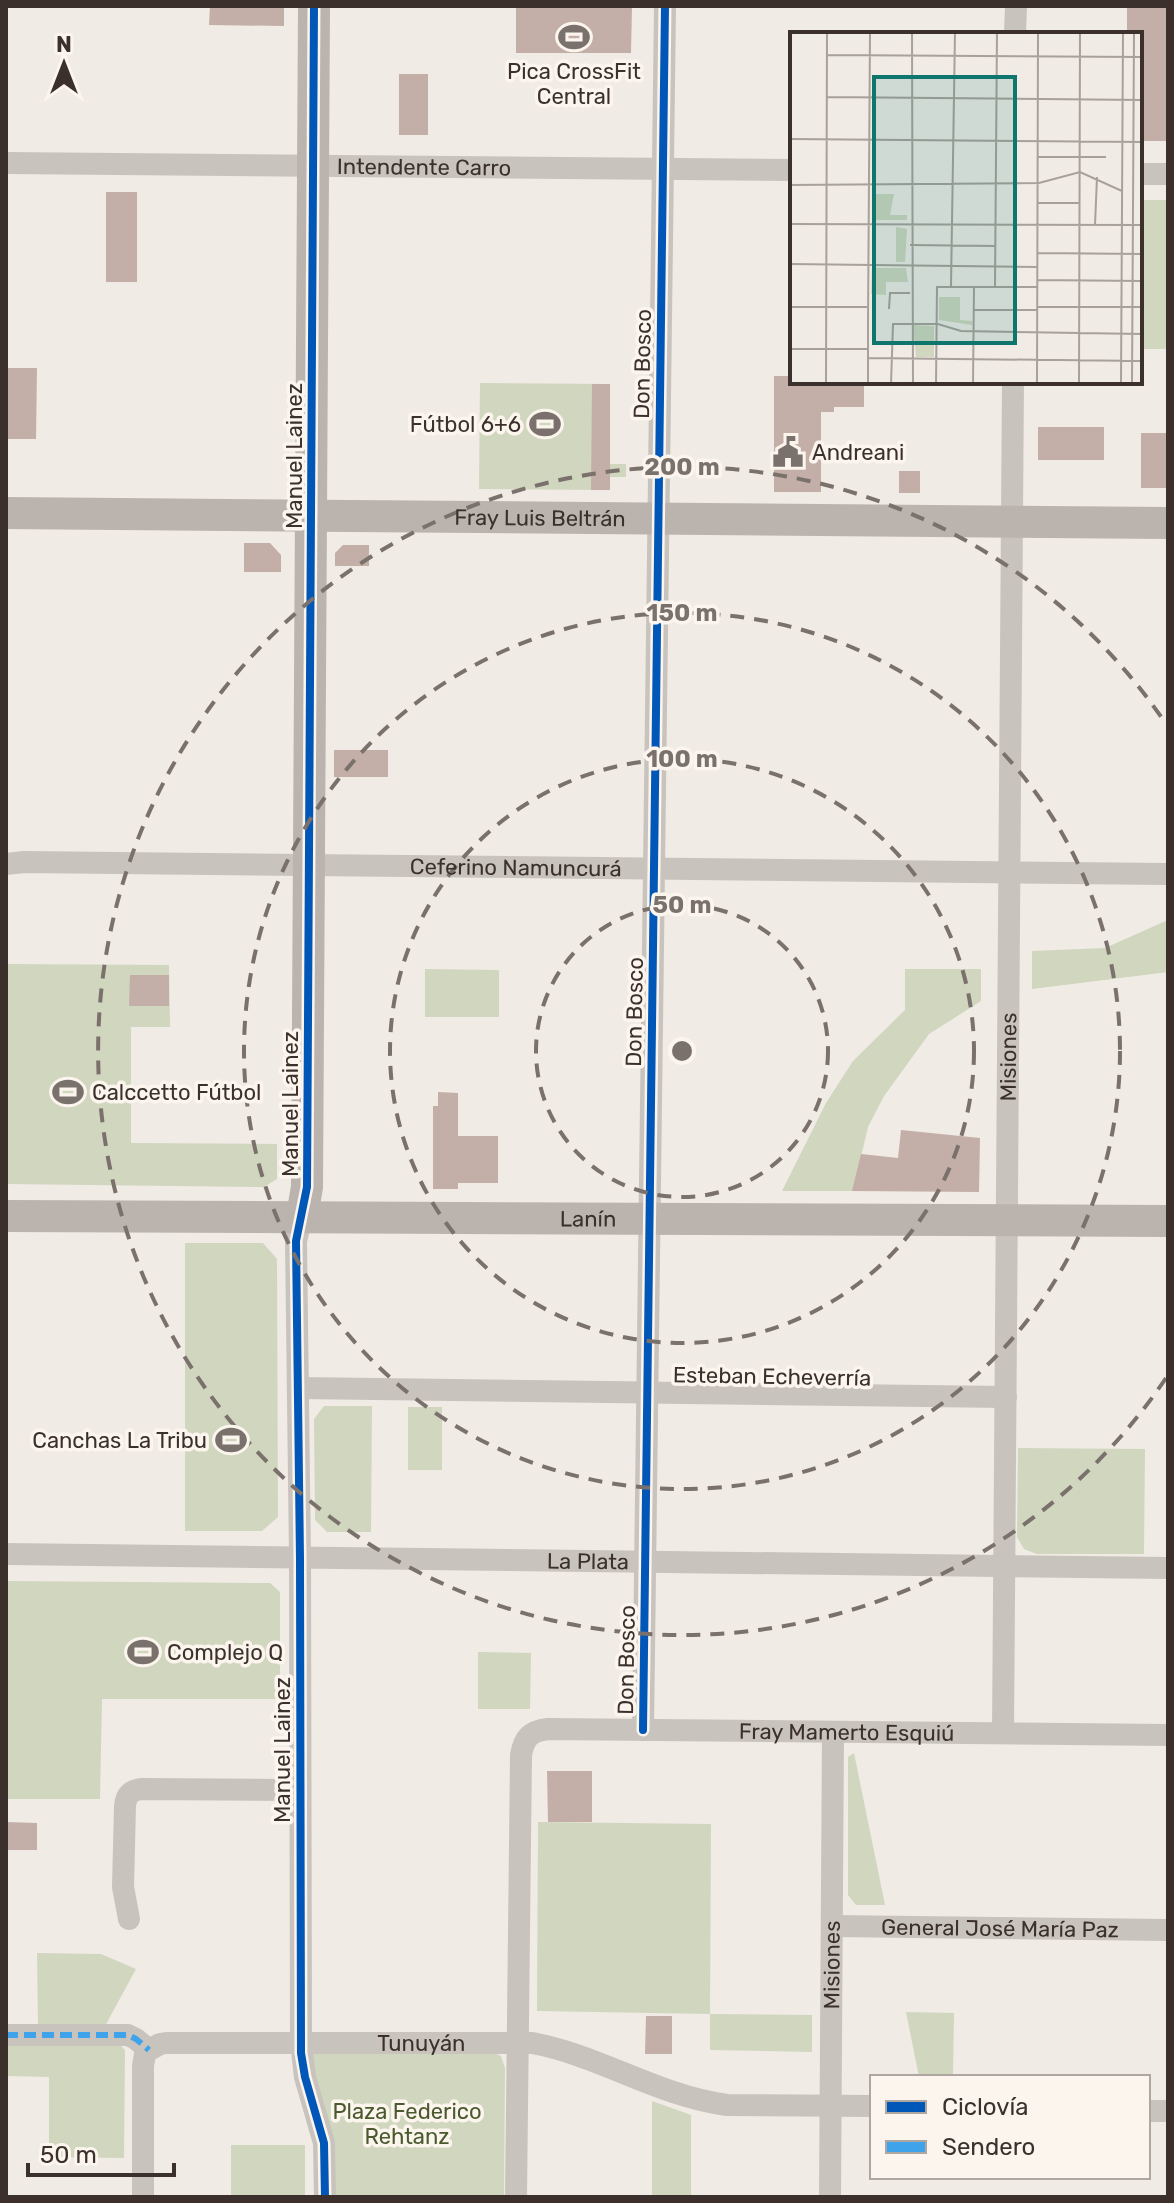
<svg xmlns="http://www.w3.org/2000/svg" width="1174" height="2203" viewBox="0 0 1174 2203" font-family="Rubik,sans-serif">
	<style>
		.green { fill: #d1d6bf }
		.building { fill: #c3afa7 }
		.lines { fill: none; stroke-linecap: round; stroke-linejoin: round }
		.street { stroke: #c9c3be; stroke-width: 22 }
		.secondary { stroke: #bab3ae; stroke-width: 32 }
		.quiet { stroke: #3fa3eb; stroke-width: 6; stroke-dasharray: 12 6; stroke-linecap: butt }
		.cycleway-casing { stroke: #fbf5ee; stroke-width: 13 }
		.cycleway { stroke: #0057b8; stroke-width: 8 }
		.ring { fill: none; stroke: #7a716c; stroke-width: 4; stroke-dasharray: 14 10 }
		.labels { text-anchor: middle; stroke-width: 7; stroke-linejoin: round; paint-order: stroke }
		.poi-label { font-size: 22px; fill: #3b302b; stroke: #fbf5ee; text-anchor: start }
		.street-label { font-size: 22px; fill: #3b302b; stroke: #fbf5ee }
		.park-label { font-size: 22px; fill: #4a5a2e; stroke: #fbf5ee }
		.inset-road { fill: none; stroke: #a8a09b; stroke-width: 2 }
		.view { fill: #0f766e; fill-opacity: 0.15; stroke: #0f766e; stroke-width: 4 }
		.inset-edge { fill: none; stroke: #3b302b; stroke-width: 4 }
		.centre { fill: #7a716c; stroke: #fbf5ee; stroke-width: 4 }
		.ring-label { font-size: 24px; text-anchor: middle; font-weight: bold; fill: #7a716c; stroke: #fbf5ee; stroke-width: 7; stroke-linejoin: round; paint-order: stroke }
	</style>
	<rect width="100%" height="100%" fill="#f0ebe5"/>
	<g class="green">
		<path d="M1142,200H1168V349H1141Z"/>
		<path d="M480,383L610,384V464H626V477H610V490L479,489Z"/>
		<path d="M1168,920V972L1032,989V951L1105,948Z"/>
		<path d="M6,964L169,965L170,1027H131V1143L277,1144V1179L264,1187L6,1184Z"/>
		<path d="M425,969L499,970V1017H425Z"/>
		<path d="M905,969H981V1001L929,1034L884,1096L868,1127L853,1191H782L826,1103L853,1061L905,1010Z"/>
		<path d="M185,1243H263L277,1259L278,1517L262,1531H185Z"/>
		<path d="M324,1406H372L371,1532H327L315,1520L314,1419Z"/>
		<rect x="408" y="1407" width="34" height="63"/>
		<path d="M1018,1448L1145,1449L1144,1554H1037L1024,1549L1017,1537Z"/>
		<path d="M6,1581L270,1583L280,1592V1699H102L100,1799H6Z"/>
		<path d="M478,1652L531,1653L530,1709H478Z"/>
		<path d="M854,1753L885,1905H856L848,1895V1757Z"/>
		<path d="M538,1822L711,1824L710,2014L812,2015V2052L710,2050V2014L537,2011Z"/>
		<path d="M37,1953L101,1954L136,1969L105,2026H38Z"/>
		<path d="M906,2012L954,2013L953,2077H919Z"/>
		<path d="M6,2040L116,2041L125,2050L124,2158L49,2157V2077L6,2076Z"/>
		<path d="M313,2053H494L501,2056L505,2068L504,2197H333L311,2055Z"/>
		<path d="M652,2101L691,2115V2197H652Z"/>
		<rect x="231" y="2145" width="74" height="52"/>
	</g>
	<g class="building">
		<path d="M210,6H284V26L209,25Z"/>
		<path d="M516,6H632L631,53H516Z"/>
		<path d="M1127,6H1168V141H1140V34H1127Z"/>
		<rect x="399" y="74" width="29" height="61"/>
		<rect x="106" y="192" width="31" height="90"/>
		<path d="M6,368H37L36,439H6Z"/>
		<path d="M774,376H792V382H864V407H834V412H821V492H774Z"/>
		<path d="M592,384H610V490H591Z"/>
		<rect x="1038" y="427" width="66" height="33"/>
		<rect x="1141" y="433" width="27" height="55"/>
		<rect x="899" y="471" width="21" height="22"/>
		<path d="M244,543H270L281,555V572H244Z"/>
		<path d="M343,545H369V566H335V553Z"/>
		<rect x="334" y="750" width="54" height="27"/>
		<path d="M130,975H169V1006H129Z"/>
		<path d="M438,1092L458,1093V1136H498V1183H458V1189H433V1106H438Z"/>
		<path d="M901,1130L980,1138L979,1192L852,1191L861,1154L898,1158Z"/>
		<path d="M547,1771H592V1822H548Z"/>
		<path d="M6,1822L37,1823V1850H6Z"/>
		<path d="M646,2016H672V2054H645Z"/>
	</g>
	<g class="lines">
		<g class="street">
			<path d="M1015,34L1016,6"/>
			<path id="s1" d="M6,163L792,170"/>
			<path d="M1140,174H1168"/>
			<path id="s2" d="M6,864L24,862L1168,874"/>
			<path d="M302,1216L296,1241L300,1559L301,2043L305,2077L324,2143L325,2197"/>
			<path d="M298,1388L1006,1397"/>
			<path id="s3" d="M6,1554L1168,1568"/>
			<path d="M643,1730L665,6"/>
			<path id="s4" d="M1003,1733L1013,382"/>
			<path d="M129,1919L123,1887L125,1806C126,1795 131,1790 142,1789L300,1790"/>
			<path id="s5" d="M832,1926L1168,1930"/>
			<path d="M6,2035H128L136,2039L149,2050"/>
			<path id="s6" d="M149,2050L160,2044L166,2043H532C599,2055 658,2096 727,2105L872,2106"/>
			<path d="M1148,2111H1168"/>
			<path d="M143,2197V2066L145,2054L149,2050"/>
			<path id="s7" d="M516,2197L521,1755C524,1738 530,1731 548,1729L1168,1735"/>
			<path id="s8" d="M830,2197L833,1732"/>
		</g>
		<g class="secondary">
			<path id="s9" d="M6,513L1168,523"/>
			<path id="s10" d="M6,1216L1168,1221"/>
			<path d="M302,1216L307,1187L314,6"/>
		</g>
		<path class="quiet" d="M6,2035H128L136,2039L149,2050"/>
		<defs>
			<g id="cycleway">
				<path d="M314,6L307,1187L296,1241L300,1559L301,2053L305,2077L324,2143L325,2197"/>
				<path d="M643,1730L665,6"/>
			</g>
		</defs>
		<use href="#cycleway" class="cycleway-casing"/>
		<use href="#cycleway" class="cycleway"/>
	</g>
	<g class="ring">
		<circle cx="682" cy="1051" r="146"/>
		<circle cx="682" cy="1051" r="292"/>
		<circle cx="682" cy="1051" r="438"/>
		<path d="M1166 1378A584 584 0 1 1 1166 724"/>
	</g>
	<defs>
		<symbol id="stadium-bare" viewBox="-9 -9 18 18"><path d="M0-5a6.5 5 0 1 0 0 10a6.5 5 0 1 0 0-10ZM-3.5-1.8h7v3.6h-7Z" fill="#7a716c" stroke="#fbf5ee" stroke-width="2.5" paint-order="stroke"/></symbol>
		<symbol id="civic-bare" viewBox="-9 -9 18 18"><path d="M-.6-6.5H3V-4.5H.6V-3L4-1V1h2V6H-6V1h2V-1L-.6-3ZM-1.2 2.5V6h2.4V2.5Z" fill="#7a716c" stroke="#fbf5ee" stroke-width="2.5" paint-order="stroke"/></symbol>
	</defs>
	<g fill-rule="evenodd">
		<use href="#stadium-bare" x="552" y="15" width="44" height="44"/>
		<use href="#stadium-bare" x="523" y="402" width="44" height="44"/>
		<use href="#civic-bare" x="766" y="430" width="44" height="44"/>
		<use href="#stadium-bare" x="46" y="1070" width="44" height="44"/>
		<use href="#stadium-bare" x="209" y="1418" width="44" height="44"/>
		<use href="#stadium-bare" x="121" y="1630" width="44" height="44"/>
	</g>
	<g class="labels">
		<g class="poi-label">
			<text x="574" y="79" text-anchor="middle">Pica CrossFit<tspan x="574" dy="25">Central</tspan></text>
			<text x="521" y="432" text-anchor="end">Fútbol 6+6</text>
			<text x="812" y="460">Andreani</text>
			<text x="92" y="1100">Calccetto Fútbol</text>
			<text x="207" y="1448" text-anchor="end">Canchas La Tribu</text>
			<text x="167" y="1660">Complejo Q</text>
		</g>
		<g class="street-label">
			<text dy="8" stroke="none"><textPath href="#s1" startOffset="418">Intendente Carro</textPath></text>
			<text transform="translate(642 364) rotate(-89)" y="8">Don Bosco</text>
			<text transform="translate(294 456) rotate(-90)" y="8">Manuel Lainez</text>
			<text dy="8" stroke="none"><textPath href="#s9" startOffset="534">Fray Luis Beltrán</textPath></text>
			<text dy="8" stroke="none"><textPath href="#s2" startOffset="510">Ceferino Namuncurá</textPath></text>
			<text transform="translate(634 1012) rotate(-89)" y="8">Don Bosco</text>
			<text dy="8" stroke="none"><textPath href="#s4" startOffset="676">Misiones</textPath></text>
			<text transform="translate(290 1104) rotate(-90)" y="8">Manuel Lainez</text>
			<text dy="8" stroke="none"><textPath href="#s10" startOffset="582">Lanín</textPath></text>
			<text transform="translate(772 1376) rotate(1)" y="8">Esteban Echeverría</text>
			<text dy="8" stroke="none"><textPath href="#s3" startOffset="582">La Plata</textPath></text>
			<text transform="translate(626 1660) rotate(-89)" y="8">Don Bosco</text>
			<text dy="8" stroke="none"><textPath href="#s7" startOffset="782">Fray Mamerto Esquiú</textPath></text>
			<text transform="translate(282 1750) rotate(-90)" y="8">Manuel Lainez</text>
			<text dy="8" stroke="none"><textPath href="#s5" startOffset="168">General José María Paz</textPath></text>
			<text dy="8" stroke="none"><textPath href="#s8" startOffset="232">Misiones</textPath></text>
			<text dy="8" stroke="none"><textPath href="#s6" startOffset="274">Tunuyán</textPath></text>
		</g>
		<g class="park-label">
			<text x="407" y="2119">Plaza Federico<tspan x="407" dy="25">Rehtanz</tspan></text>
		</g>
	</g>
	<g transform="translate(790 32)">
		<rect width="352" height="352" fill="#f0ebe5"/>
		<path d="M82,162H104L100,183H117V188H83ZM106,195L117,197L115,230H106ZM82,236H116L118,250H96V263L81,262ZM149,265H170V288L182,289V293L149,288ZM123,293L144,294V325H126Z" fill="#d1d6bf"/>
		<path class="inset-road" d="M122,0L123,352M37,23L352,25M37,65L352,68M0,107L352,110M248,125H316M0,153L249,151L290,140L332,159M247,171H290M0,192L352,193M305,193L307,145M120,213L205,214M247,221L352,222M0,232L247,235M247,248L352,249M161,254L165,0M205,255L207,0M0,275H77M247,275H352M99,277L100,261H120M184,278H247M78,288V352M78,290L80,0M0,317H78M78,326L352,329M36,352L37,0M101,352L103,292H148L171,299L352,302M146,352L147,255H247M183,352L184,254M247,352L248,0M289,352L290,0M331,352L333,0M342,352L344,0"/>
		<path class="view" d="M84,45H225V311H84Z"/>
		<rect width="352" height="352" class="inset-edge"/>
	</g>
	<circle cx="682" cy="1051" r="12" class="centre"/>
	<g class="ring-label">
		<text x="682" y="475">200 m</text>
		<text x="682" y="621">150 m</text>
		<text x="682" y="767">100 m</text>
		<text x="682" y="913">50 m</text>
	</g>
	<rect width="1174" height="2203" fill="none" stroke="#3b302b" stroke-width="16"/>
	<rect x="870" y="2075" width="280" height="104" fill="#fbf5ee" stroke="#aea6a0" stroke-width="2"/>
	<rect x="886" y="2101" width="40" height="12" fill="#0057b8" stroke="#aea6a0" stroke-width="2"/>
	<text x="942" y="2115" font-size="24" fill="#3b302b">Ciclovía</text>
	<rect x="886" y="2141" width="40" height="12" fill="#3fa3eb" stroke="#aea6a0" stroke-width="2"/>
	<text x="942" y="2155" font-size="24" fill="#3b302b">Sendero</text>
	<g transform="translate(64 64)" stroke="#fbf5ee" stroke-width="6" paint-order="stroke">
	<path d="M0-6L14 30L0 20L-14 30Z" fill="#3b302b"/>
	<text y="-12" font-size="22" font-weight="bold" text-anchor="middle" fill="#3b302b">N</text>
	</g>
	<path d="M28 2163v12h146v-12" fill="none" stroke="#3b302b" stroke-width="4"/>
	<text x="40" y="2163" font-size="24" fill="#3b302b" stroke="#fbf5ee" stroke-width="6" paint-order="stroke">50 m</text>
</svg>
